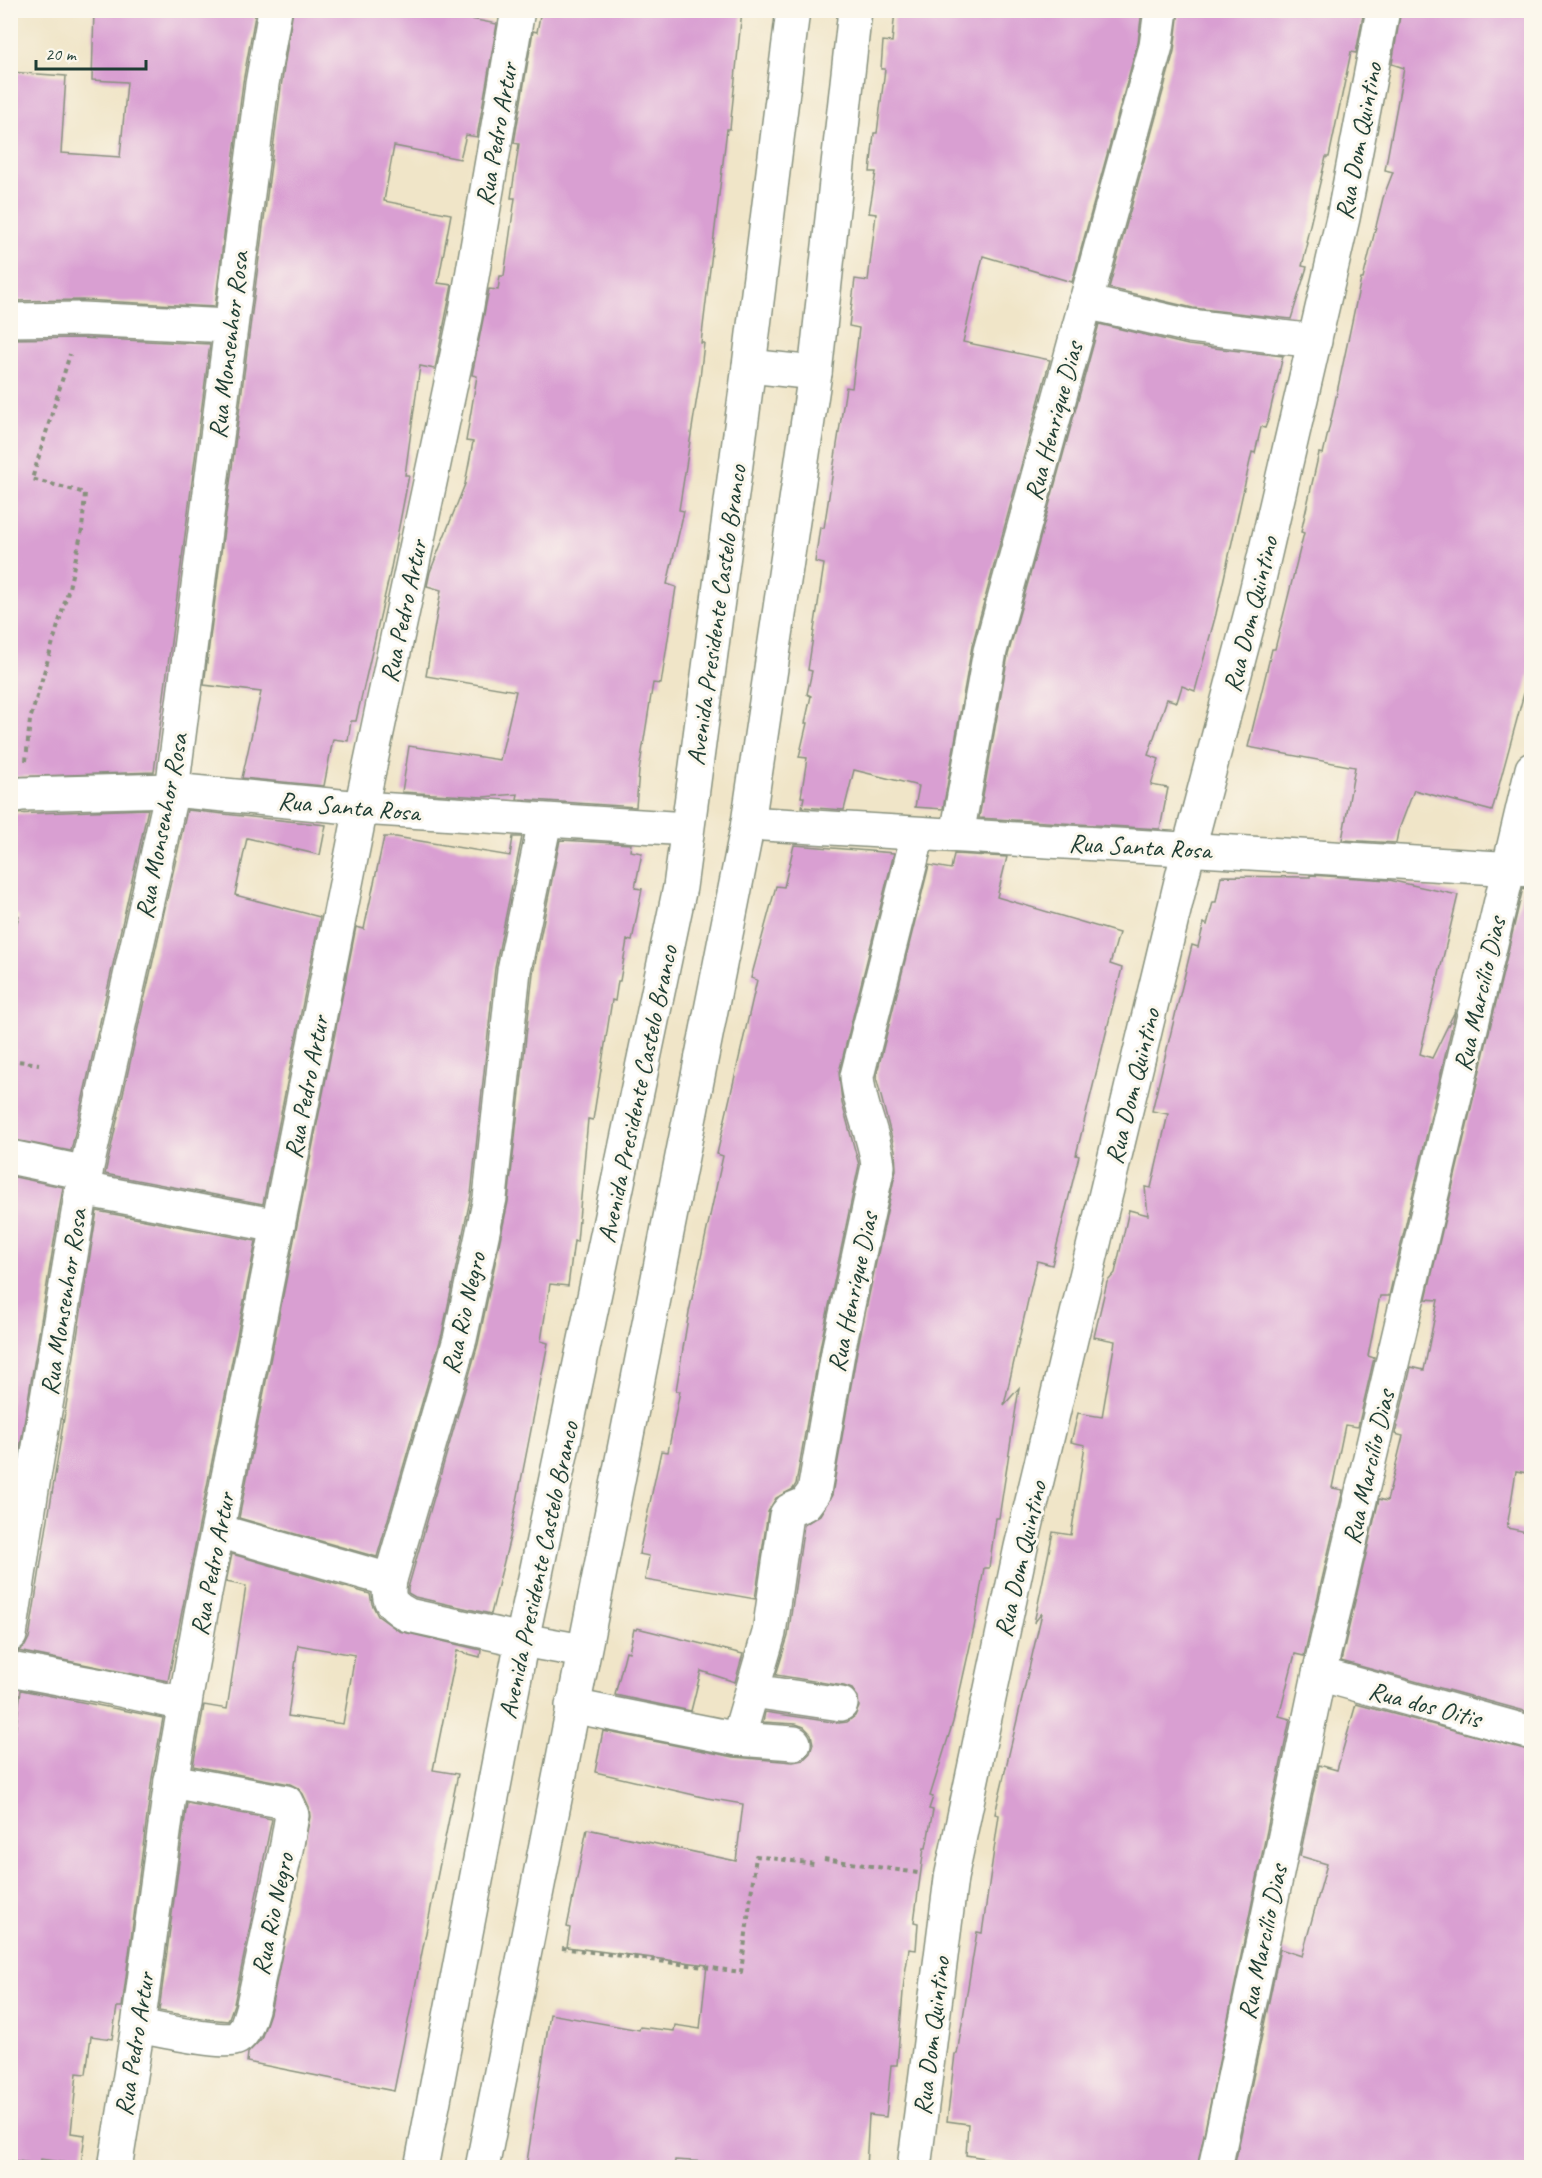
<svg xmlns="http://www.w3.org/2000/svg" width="1542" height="2178" viewBox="0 0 1542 2178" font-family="Caveat,sans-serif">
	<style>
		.building { fill: #d99fd2; fill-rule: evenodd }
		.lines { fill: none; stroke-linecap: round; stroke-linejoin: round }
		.minor-casing { stroke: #88917e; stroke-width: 36 }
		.major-casing { stroke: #88917e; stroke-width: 36 }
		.path { stroke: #88917e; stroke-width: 4; stroke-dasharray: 4.5 4.5; stroke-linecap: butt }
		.minor { stroke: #fff; stroke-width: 33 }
		.major { stroke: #fff; stroke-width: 33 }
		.labels { text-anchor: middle; stroke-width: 6; stroke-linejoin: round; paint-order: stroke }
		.street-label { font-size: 26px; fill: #1f3d34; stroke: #fbf7ec }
	</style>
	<rect width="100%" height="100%" fill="#fbf7ec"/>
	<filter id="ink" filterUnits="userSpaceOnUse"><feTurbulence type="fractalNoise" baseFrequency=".0167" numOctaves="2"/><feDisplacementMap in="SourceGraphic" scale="12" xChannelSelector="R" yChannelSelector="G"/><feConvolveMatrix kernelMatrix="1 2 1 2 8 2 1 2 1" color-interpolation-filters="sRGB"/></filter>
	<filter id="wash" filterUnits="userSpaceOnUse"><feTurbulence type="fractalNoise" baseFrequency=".008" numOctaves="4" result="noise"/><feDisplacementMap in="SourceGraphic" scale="24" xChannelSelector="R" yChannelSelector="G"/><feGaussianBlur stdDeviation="1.35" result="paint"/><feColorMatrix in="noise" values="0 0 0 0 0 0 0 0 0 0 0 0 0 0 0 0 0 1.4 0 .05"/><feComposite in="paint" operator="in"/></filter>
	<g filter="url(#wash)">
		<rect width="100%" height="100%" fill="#f0e5c8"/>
		<g id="blocks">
			<g class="building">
				<path d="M94,10H256L243,82L215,307L82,300L10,301V72L66,76L61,153L120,157L127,82L92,80Z"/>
				<path d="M293,10H425L497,24L477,137L466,135L460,159L394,146L384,201L451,214L438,283L452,285L435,369L420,366L405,475H409L390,573L356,721H351L348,741L333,739L324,786L242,778L261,692L204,685L281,87Z"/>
				<path d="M541,10H742L730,129H727L701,343H704L700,378L679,510L684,511L667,584L676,587L661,684L653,683L639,771L636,807L517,799L518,794L483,797L402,792L409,746L500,760L516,691L426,676L441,590L427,586L430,572L465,484L473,442L466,441L477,376L472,375L489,289L498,290L500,276H504L515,198H511L519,144L514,143L533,31L537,32Z"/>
				<path d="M895,10H1142L1138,42L1072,282L983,256L963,342L1050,360L972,646L943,809L915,807L919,786L854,770L844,810L802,807L804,797H801L807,758L799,757L807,723H805L811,696L807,694L812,671L808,670L824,564L815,562L820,527L824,528L846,387L852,388L859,328L849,326L855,279L868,281L876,214L869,213L876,172H870L874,133H877L885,69H881L883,41L892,42Z"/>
				<path d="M1179,10H1364L1356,53L1351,52L1329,157H1326L1306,242L1308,243L1302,266L1307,267L1291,319L1193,308L1109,288L1174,51Z"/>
				<path d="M1401,10H1532V664L1492,811L1414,790L1398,832L1396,843L1342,840L1355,767L1248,747L1272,649H1275L1304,533L1301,532L1319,453L1323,454L1333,411L1361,279H1363L1383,198L1393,172L1385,170L1404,68L1392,64Z"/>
				<path d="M1099,324L1188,345L1283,356L1268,420L1265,428L1261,427L1255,453L1252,452L1216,614L1195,691L1182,686L1177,702L1167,699L1148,755L1159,759L1151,785L1168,788L1160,829L979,818L1008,655Z"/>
				<path d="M81,338L210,344L154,772L10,777V339Z"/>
				<path d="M148,809L71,1151L10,1139V945L19,916L10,913V814Z"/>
				<path d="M187,810L326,825L320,855L247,838L235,895L320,917L263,1204L105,1174Z"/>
				<path d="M384,837H396L510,856L513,837H522L495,968L471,1195L442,1334L377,1557L239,1518L356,927L364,929Z"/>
				<path d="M560,840L631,844L630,851L642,853L635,888L642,889L632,941L627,940L620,981H618L615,1001L612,1000L593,1120L588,1119L577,1242L574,1241L568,1286L550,1284L541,1341L548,1343L510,1537L491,1614L415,1597L408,1593V1588L478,1344L508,1202L533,973Z"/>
				<path d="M794,845L894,853L839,1072L842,1103L859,1165L821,1343L796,1484L793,1489L776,1498L768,1512L755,1599L645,1580L649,1556L639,1554L661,1451L668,1452L680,1391H676L689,1312L723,1156L717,1154L757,980L751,978L776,886L784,887Z"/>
				<path d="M954,854L1007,857L997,897L1119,933L1110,964L1122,968L1076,1155L1079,1156L1052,1265L1037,1261L1004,1405L1019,1388L999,1518H996L989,1568H984L974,1628L953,1722L930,1796L933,1797L929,1809L933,1810L926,1848H924L914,1922L918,1923L916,1950L909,1949L904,1980L897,2065H891L886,2117L869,2115L866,2168H742V2164L675,2160L674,2168H526L550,2014L639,2030L640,2027L674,2031L675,2025L700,2029L707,1965L567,1947L570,1928L567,1927L587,1829L736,1861L743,1804L707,1798L595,1772L603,1731L734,1757L793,1762L803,1760L810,1753L813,1744L811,1734L804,1727L796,1724L763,1722L765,1712L839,1723L847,1722L855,1716L859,1707L858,1697L852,1689L844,1686L776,1675L788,1636L804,1525L820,1515L832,1495L857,1351L896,1170L895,1150L876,1077L929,865L951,869Z"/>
				<path d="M1310,875L1389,880L1458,895L1420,1054L1432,1058L1456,1009L1389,1296H1380L1368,1356L1374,1358L1358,1427L1345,1425L1332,1488L1343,1490L1304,1656L1295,1654L1279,1716L1290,1719L1197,2168H1048L966,2155L968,2124L947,2121L955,2054H957L977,1932L982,1933L999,1815L995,1814L1042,1613L1034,1623L1053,1532L1071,1535L1085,1445L1071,1442L1078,1413L1102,1417L1115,1341L1094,1337L1107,1282L1115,1273L1129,1210L1148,1215L1145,1187L1151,1188L1168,1114L1152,1111L1192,945L1198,947L1204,923L1207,925L1213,902H1216L1221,876L1310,877Z"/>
				<path d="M1523,888L1532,889V1474L1516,1471L1507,1528L1532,1533V1713L1341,1661L1379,1499L1387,1501L1403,1436L1395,1434L1411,1367L1424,1370L1438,1300L1426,1299Z"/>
				<path d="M10,1176L63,1187L15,1479H10Z"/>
				<path d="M97,1211L256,1241L168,1681L18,1651L25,1646L29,1638Z"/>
				<path d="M232,1554L370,1594L372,1604L378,1616L399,1631L481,1650L480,1657L457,1651L433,1770L458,1774L394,2091L247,2062L248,2053L261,2039L270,2013L310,1817L309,1807L303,1794L298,1788L290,1784L193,1766L204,1705L227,1709L246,1586L226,1582ZM298,1645L355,1655L343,1724L288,1716Z"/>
				<path d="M637,1628L743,1654L735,1682L701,1671L691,1711L615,1695L626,1651L629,1652L634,1629L636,1630Z"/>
				<path d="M21,1690L163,1718L152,1778L122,2007H117L112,2039L91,2036L86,2074L77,2073L71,2133L85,2135L81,2165L41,2159L40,2164L10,2160V1768Z"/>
				<path d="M1356,1704L1532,1751V2168H1234L1280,1949L1302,1956L1327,1864L1300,1856L1319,1765L1337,1770Z"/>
				<path d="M187,1803L272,1819L234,2004L228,2021L207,2019L159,2011Z"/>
			</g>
		</g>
	</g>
	<g filter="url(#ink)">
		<use href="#blocks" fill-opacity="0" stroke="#88917e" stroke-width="1.5"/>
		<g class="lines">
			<defs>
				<g id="minor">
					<path d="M1085,302L1190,326L1315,341"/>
					<path d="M10,320L81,319L230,326"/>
					<path d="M10,796L22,794L172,790L361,808L687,829"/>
					<path d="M545,821L514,970L490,1198L460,1339L390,1580C387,1600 390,1605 408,1615L522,1640L583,1651"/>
					<path d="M748,823L1532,870"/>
					<path d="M957,835L990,651L1156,46L1161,10"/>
					<path d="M10,1157L86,1173"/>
					<path d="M82,1189L278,1226"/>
					<path d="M218,1531L390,1580"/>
					<path d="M10,1635L32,1489L82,1189L172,790L262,84L275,10"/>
					<path d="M10,1669L102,1686L185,1704"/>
					<path d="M1319,1674L1532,1733"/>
					<path d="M753,1691L841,1704"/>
					<path d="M572,1706L738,1739L794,1743"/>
					<path d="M738,1739L769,1633L786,1515L790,1510L805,1504L814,1492L839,1347L878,1166C875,1135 859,1107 857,1076L918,834"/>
					<path d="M138,2026C155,2029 225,2045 237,2038C246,2033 249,2018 252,2009L286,1850L292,1815L286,1802L171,1781"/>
					<path d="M115,2168L138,2026L171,1781L201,1613L361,808L465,317L518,10"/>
					<path d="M914,2168L951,1878L1021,1547L1189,848L1253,605L1343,218L1383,10"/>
					<path d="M1215,2168L1319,1674L1532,769"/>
				</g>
				<g id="major">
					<path d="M749,366L815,373"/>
					<path d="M421,2168L522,1640L680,887L749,366L793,10"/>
					<path d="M482,2168L748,823L815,373L855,10"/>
				</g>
			</defs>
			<use href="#minor" class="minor-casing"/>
			<use href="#major" class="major-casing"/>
			<g class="path">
				<path d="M26,761L30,720L69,588L82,530L85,493L32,479L70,354"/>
				<path d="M10,1060L39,1064"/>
				<path d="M824,1859L918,1873"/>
				<path d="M562,1948L741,1972L756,1856L814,1864"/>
			</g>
			<use href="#minor" class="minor"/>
			<use href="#major" class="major"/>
		</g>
	</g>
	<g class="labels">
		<g class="street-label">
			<text transform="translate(496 134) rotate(-80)" y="9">Rua Pedro Artur</text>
			<text transform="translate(1358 141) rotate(-79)" y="9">Rua Dom Quintino</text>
			<text transform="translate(228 345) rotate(-83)" y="9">Rua Monsenhor Rosa</text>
			<text transform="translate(1053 421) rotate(-75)" y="9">Rua Henrique Dias</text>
			<text transform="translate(403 611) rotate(-78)" y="9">Rua Pedro Artur</text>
			<text transform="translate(1250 614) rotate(-76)" y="9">Rua Dom Quintino</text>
			<text transform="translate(716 615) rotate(-82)" y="9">Avenida Presidente Castelo Branco</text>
			<text transform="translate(349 806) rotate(5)" y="9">Rua Santa Rosa</text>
			<text transform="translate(161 826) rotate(-79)" y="9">Rua Monsenhor Rosa</text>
			<text transform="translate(1140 846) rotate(3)" y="9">Rua Santa Rosa</text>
			<text transform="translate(1479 994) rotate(-77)" y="9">Rua Marcílio Dias</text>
			<text transform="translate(1132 1086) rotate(-76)" y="9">Rua Dom Quintino</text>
			<text transform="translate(306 1087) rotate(-79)" y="9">Rua Pedro Artur</text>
			<text transform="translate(637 1094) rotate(-78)" y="9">Avenida Presidente Castelo Branco</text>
			<text transform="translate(852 1292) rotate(-78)" y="9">Rua Henrique Dias</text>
			<text transform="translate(63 1302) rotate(-81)" y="9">Rua Monsenhor Rosa</text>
			<text transform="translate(463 1313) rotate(-77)" y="9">Rua Rio Negro</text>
			<text transform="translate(1368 1467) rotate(-77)" y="9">Rua Marcílio Dias</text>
			<text transform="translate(1020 1559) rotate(-77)" y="9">Rua Dom Quintino</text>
			<text transform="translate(212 1564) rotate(-79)" y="9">Rua Pedro Artur</text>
			<text transform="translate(538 1570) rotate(-78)" y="9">Avenida Presidente Castelo Branco</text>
			<text transform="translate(1425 1704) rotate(15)" y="9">Rua dos Oitis</text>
			<text transform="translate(272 1914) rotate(-78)" y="9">Rua Rio Negro</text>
			<text transform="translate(1262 1942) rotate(-78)" y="9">Rua Marcílio Dias</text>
			<text transform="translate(931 2036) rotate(-83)" y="9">Rua Dom Quintino</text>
			<text transform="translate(134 2044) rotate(-81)" y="9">Rua Pedro Artur</text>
		</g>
	</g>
	<rect width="1542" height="2178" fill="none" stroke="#fbf7ec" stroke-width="36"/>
	<path d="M36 60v9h110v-9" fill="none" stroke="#1f3d34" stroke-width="3"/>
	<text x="45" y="60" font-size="18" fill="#1f3d34" stroke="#fbf7ec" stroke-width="4.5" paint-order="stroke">20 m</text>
</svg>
